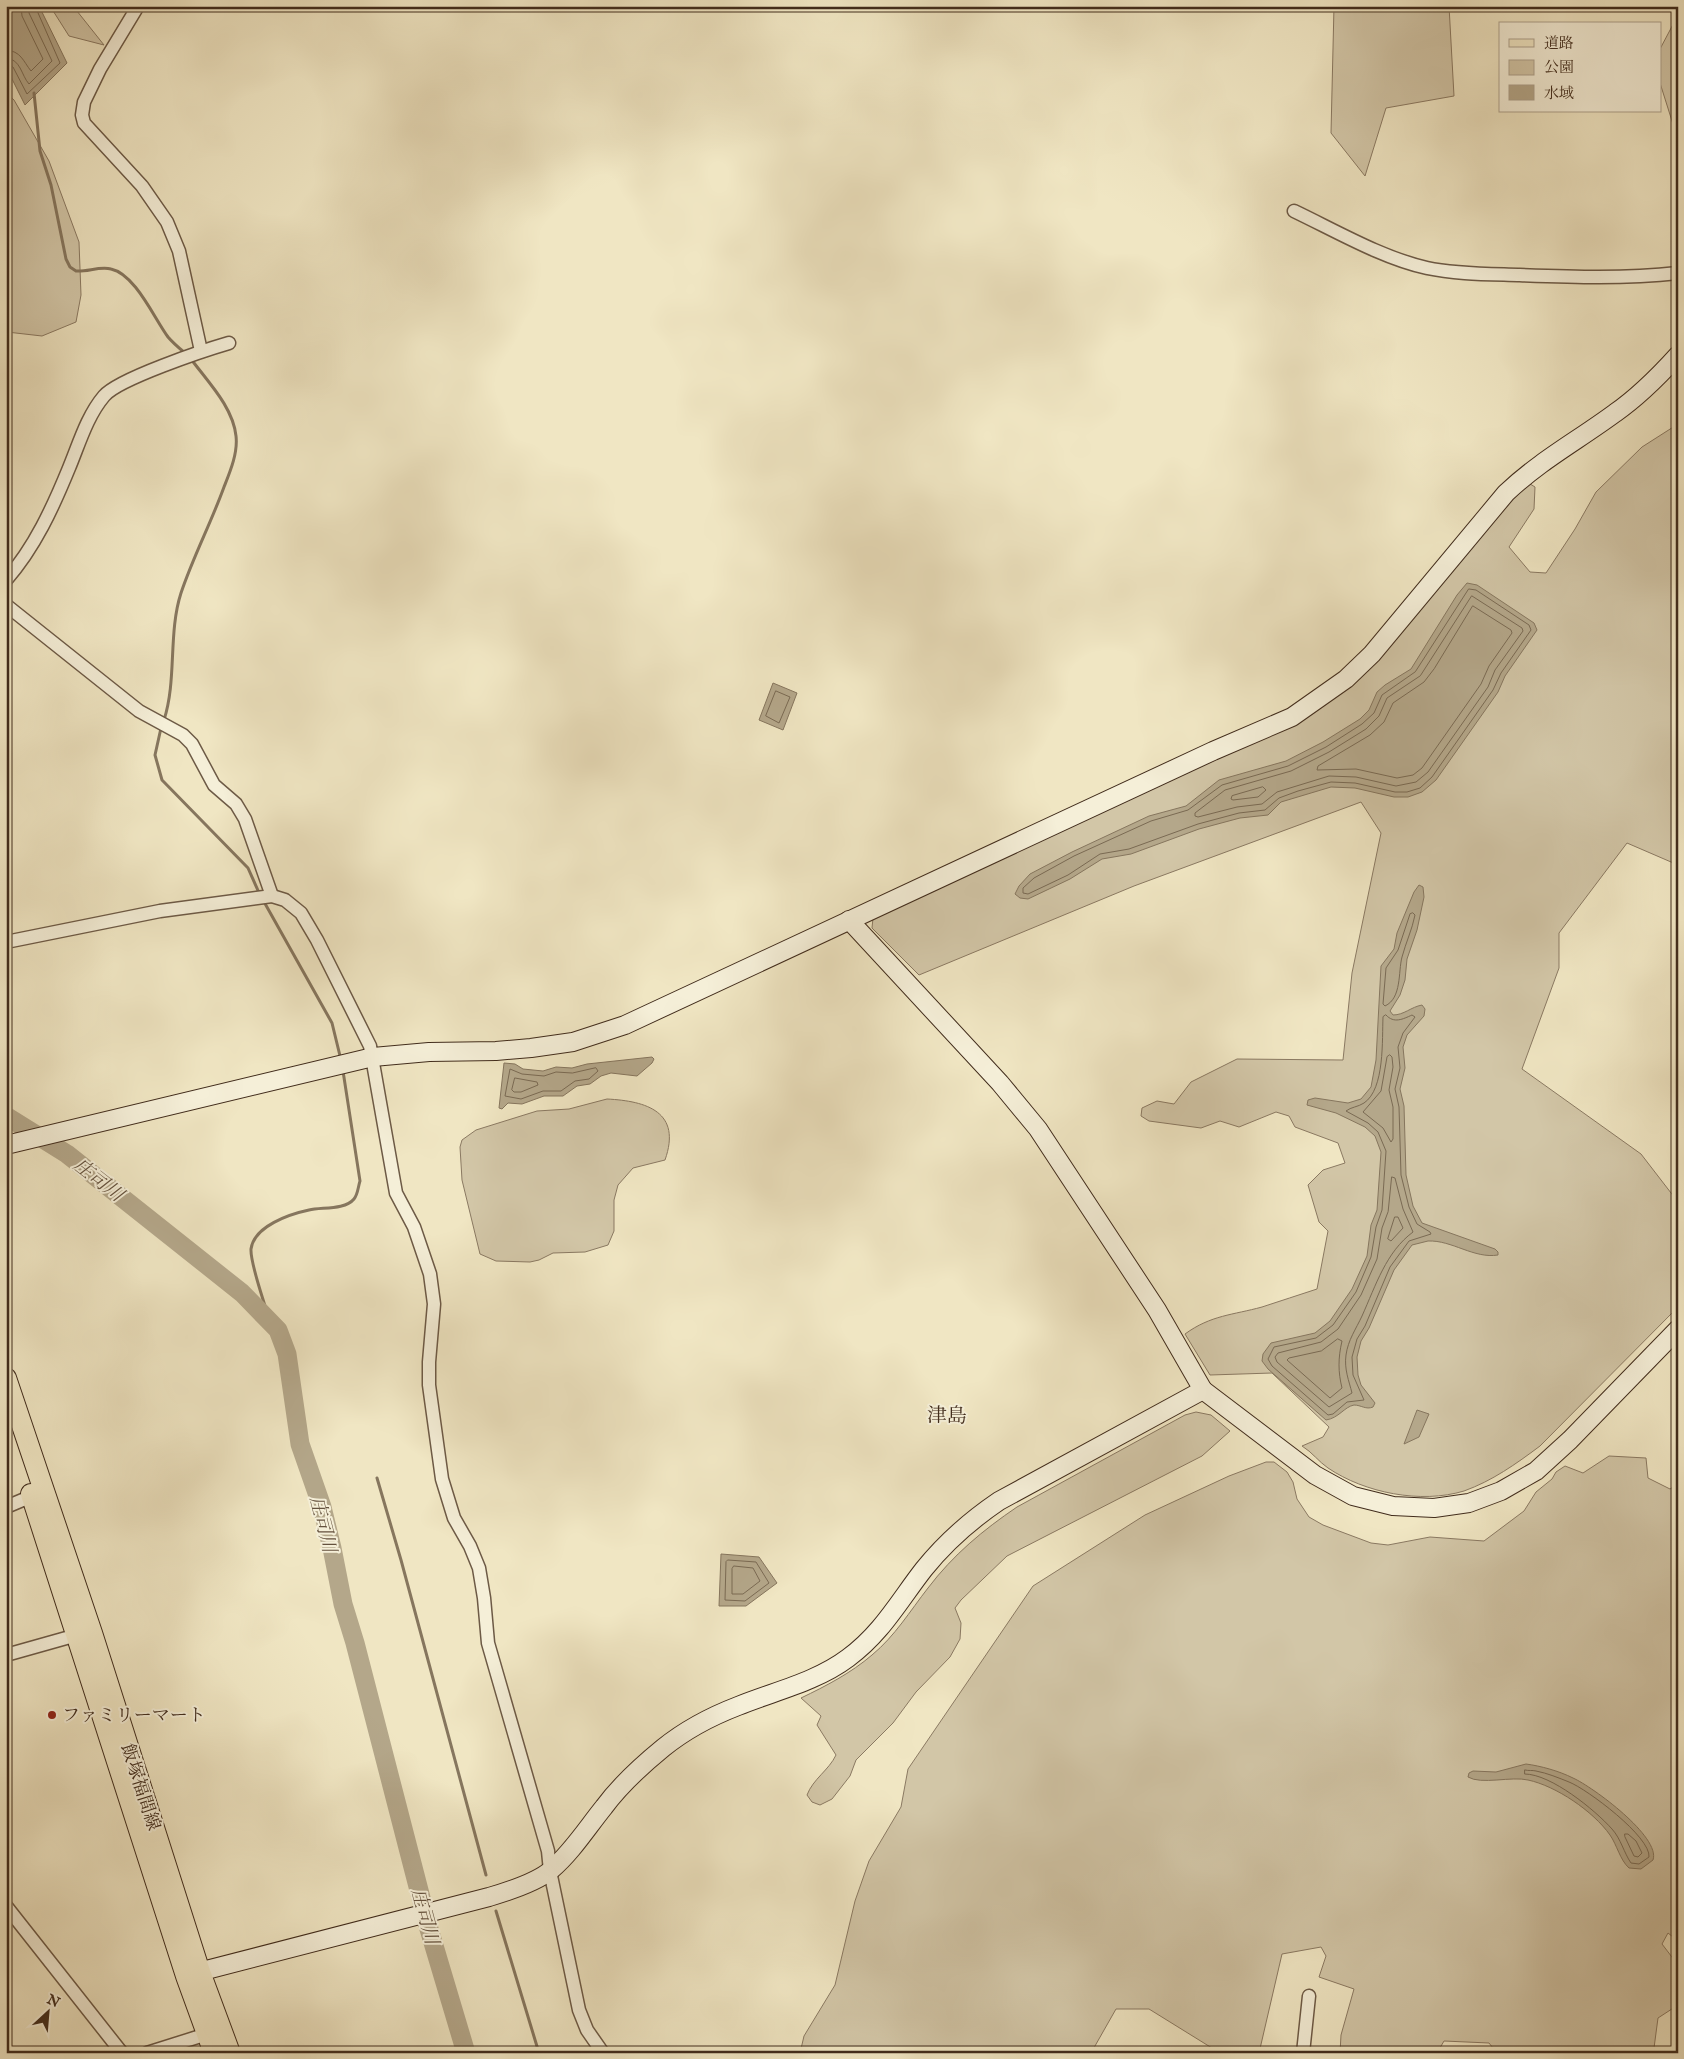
<svg xmlns="http://www.w3.org/2000/svg" width="1684" height="2059" viewBox="0 0 1684 2059" font-family="'IM FELL English','Noto Serif JP',serif">
	<style>
		.green { fill: #d2c6a7; stroke: #8a7962 }
		.water { fill: #b4a78a; stroke: #86765e }
		.lines { fill: none; stroke-linecap: round; stroke-linejoin: round }
		.shore { stroke: #7a6a53; stroke-width: 1 }
		.stream { stroke: #86765e; stroke-width: 3 }
		.river { stroke: #b4a78a; stroke-width: 19 }
		.street-casing { stroke: #6d5a46; stroke-width: 15 }
		.secondary-casing { stroke: #412c1c; stroke-width: 20 }
		.primary-casing { stroke: #412c1c; stroke-width: 22 }
		.street { stroke: #f5efd8; stroke-width: 12 }
		.secondary { stroke: #f5efd8; stroke-width: 18 }
		.primary { stroke: #f0e6c3; stroke-width: 20 }
		.poi-dot { fill: #8f2418; stroke: #f5efd8; stroke-width: 2 }
		.labels { text-anchor: middle; stroke-width: 4; stroke-linejoin: round; paint-order: stroke }
		.poi-label { font-size: 18px; fill: #412c1c; stroke: #f5efd8; text-anchor: start }
		.street-label { font-size: 18px; fill: #412c1c; stroke: #f5efd8 }
		.water-label { font-size: 19px; font-style: italic; fill: #64513d; stroke: #f5efd8 }
		.quarter-label { font-size: 20px; fill: #412c1c; stroke: #f5efd8 }
	</style>
	<rect width="100%" height="100%" fill="#f0e6c3"/>
	<filter id="stains"><feTurbulence type="fractalNoise" baseFrequency=".004" numOctaves="4"/><feColorMatrix values="0 0 0 0 .2 0 0 0 0 .09 0 0 0 0 .02 0 0 0 .5 -.17"/></filter>
	<radialGradient id="worn" r=".72"><stop offset=".6" stop-color="#630" stop-opacity="0"/><stop offset="1" stop-color="#630" stop-opacity=".3"/></radialGradient>
	<g class="green">
		<path d="M50,6H73L104,45L69,36Z"/>
		<path d="M1334,6H1449L1454,96L1386,108L1365,176L1331,133Z"/>
		<path d="M1678,15V140L1660,83V49Z"/>
		<path d="M6,92L14,100L49,161L79,242L81,295L76,322L42,336L7,332L6,336Z"/>
		<path d="M1678,424V865L1627,843L1559,933V968L1522,1069L1641,1154L1678,1202V1307L1540,1446C1516,1464 1492,1481 1464,1491C1421,1504 1365,1493 1328,1468C1319,1462 1312,1452 1302,1446L1323,1437L1329,1427L1272,1373L1210,1375L1185,1334C1211,1315 1233,1315 1262,1307C1280,1301 1299,1295 1317,1289L1328,1231L1319,1222L1308,1185L1323,1170L1345,1163L1338,1143L1295,1127L1289,1116L1276,1112L1239,1127L1220,1121L1201,1128L1149,1121L1141,1116L1142,1108L1157,1101L1174,1104L1191,1082L1237,1059L1343,1060L1352,973L1381,833L1361,802L1134,886L919,975L872,928L873,918L1293,724L1527,482L1535,487L1534,509L1509,547L1530,572L1546,573L1575,529L1596,492L1642,447Z"/>
		<path d="M607,1099C647,1101 682,1112 665,1160L633,1168L618,1185L614,1200V1231L608,1245L585,1252L553,1253L539,1260L530,1262L496,1261L480,1254L462,1180L460,1147L462,1140L476,1130L537,1111L569,1109Z"/>
		<path d="M1196,1412L1211,1415L1230,1431L1202,1456L1007,1556L961,1600L955,1608L961,1623L960,1639L950,1657L916,1692L893,1723L856,1760L850,1776L832,1799L820,1805L812,1802L807,1795C813,1779 829,1770 836,1755L817,1725L821,1716L801,1698C826,1686 851,1673 872,1655C895,1636 910,1611 928,1588C953,1555 983,1530 1017,1507L1185,1415Z"/>
		<path d="M1609,1456L1646,1458L1648,1478L1670,1489L1678,1484V1941L1668,1933L1662,1944L1678,1965V2005L1658,2018L1654,2048L1657,2053H1497L1489,2043L1444,2041L1437,2053H1340L1341,2035L1354,1989L1319,1977L1326,1956L1321,1947L1282,1954L1259,2053H1220L1149,2009H1116L1091,2053H800L804,2036L835,1985L855,1901L869,1861L901,1807L908,1769L1033,1586L1145,1515L1229,1476L1266,1462H1274L1287,1472L1293,1482L1297,1499L1309,1517L1323,1525L1371,1543L1388,1545L1430,1537L1484,1541L1524,1511L1536,1492L1552,1479L1556,1472L1565,1466L1583,1473Z"/>
	</g>
	<g class="water">
		<path d="M6,6H39L67,63L25,105L6,67Z"/>
		<path d="M1467,583L1477,585L1534,623L1537,630L1505,676L1498,692L1436,780L1422,792L1408,797H1394L1355,788L1331,787L1281,802L1268,815L1240,818L1199,829L1131,854L1102,859L1070,879L1028,899L1020,898L1015,894L1019,886L1030,874L1072,852L1149,816L1186,806L1219,780L1286,761L1323,742L1360,719L1369,710L1377,692L1385,685L1411,669L1457,595Z"/>
		<path d="M773,683L797,693L783,730L759,720Z"/>
		<path d="M1419,885L1423,887L1424,897L1417,930L1407,959L1405,980L1400,995L1390,1011L1393,1015C1404,1015 1411,1007 1422,1005L1425,1009L1424,1016L1407,1035L1403,1047L1405,1068L1400,1089L1404,1106L1406,1175L1413,1206L1422,1223L1495,1249L1498,1252V1255C1474,1259 1452,1240 1428,1241C1423,1242 1417,1244 1412,1245L1394,1270L1369,1328L1361,1341L1357,1357L1358,1375L1361,1385L1375,1403L1373,1407C1366,1410 1361,1405 1354,1405C1344,1407 1339,1418 1326,1420L1268,1369L1262,1361L1263,1354L1271,1343L1315,1333L1330,1321L1352,1289L1367,1256L1371,1225L1377,1210L1381,1152L1375,1136L1365,1127L1336,1113L1307,1105L1308,1100L1315,1098L1348,1103L1361,1099L1371,1087L1376,1060L1381,966L1394,949L1397,933L1414,892Z"/>
		<path d="M652,1057L654,1059L652,1063L637,1076L611,1073L601,1076L590,1084L577,1086L563,1096H544L522,1104L508,1103L502,1109L499,1108L504,1063L515,1064L523,1069L543,1071L556,1067L572,1068L587,1064Z"/>
		<path d="M1417,1410L1429,1414L1419,1437L1404,1444Z"/>
		<path d="M721,1554L759,1557L777,1583L746,1606H719Z"/>
		<path d="M1526,1764C1541,1766 1559,1771 1573,1778C1593,1787 1661,1837 1653,1860L1641,1869L1629,1868C1620,1860 1617,1845 1610,1835C1593,1811 1556,1786 1528,1780C1512,1776 1481,1785 1468,1777L1469,1773L1473,1771L1496,1772Z"/>
	</g>
	<g class="lines">
		<g class="shore">
			<path d="M6,50C21,51 23,61 31,71L43,59L22,16L21,6"/>
			<path d="M6,58C21,59 21,75 29,84L52,61L29,13L28,6"/>
			<path d="M6,64L13,67L27,94L60,63L35,6"/>
			<path d="M1469,589L1476,590L1529,625L1531,630L1501,673L1493,690L1432,777L1420,788L1407,792H1395L1355,783L1331,782L1298,791L1279,798L1265,810L1239,813L1198,824L1129,849L1100,854L1068,875L1028,894L1023,893V888L1034,878L1074,856L1151,821L1188,810L1222,785L1288,766L1326,747L1362,724L1374,713L1382,695L1415,672Z"/>
			<path d="M1472,596L1522,628L1523,631L1495,670L1488,687L1428,772L1416,782L1396,786L1356,777L1329,776L1277,792L1262,804L1237,807L1198,817L1195,816V813L1225,790L1291,771L1329,752L1366,729L1379,716L1387,698L1420,676Z"/>
			<path d="M1473,606L1511,630L1512,633L1489,666L1481,684L1422,768L1413,775L1397,778L1356,769L1317,770L1318,766L1370,735L1384,722L1393,703L1424,682L1434,669Z"/>
			<path d="M776,691L790,697L779,723L766,716Z"/>
			<path d="M1263,787L1266,790L1258,797L1233,800L1231,799L1232,796Z"/>
			<path d="M1413,913L1415,915C1412,930 1406,942 1402,957C1398,972 1402,998 1385,1006L1383,1004L1386,968L1398,950L1410,914Z"/>
			<path d="M1386,1015C1394,1024 1403,1019 1412,1015L1415,1017L1403,1033L1398,1047L1400,1068L1395,1089L1399,1107L1401,1175L1409,1207L1417,1224L1430,1232L1431,1234L1409,1241L1390,1267L1365,1326L1357,1339L1352,1357L1353,1375L1364,1400L1347,1402L1333,1414L1328,1415L1272,1366L1268,1359L1274,1347L1316,1338L1333,1325L1356,1292L1371,1257L1376,1227L1382,1210L1386,1151L1378,1132L1368,1123L1346,1111C1351,1107 1358,1107 1364,1103C1385,1089 1382,1039 1383,1017Z"/>
			<path d="M1390,1055L1392,1057L1393,1067L1389,1090L1393,1107V1139L1391,1142L1383,1128L1363,1112L1381,1091L1387,1057Z"/>
			<path d="M596,1068L598,1071L589,1079L575,1081L561,1091H543L521,1099L505,1096L510,1069L522,1074L544,1076L556,1072L572,1073Z"/>
			<path d="M515,1078L537,1082L538,1085L521,1092H514L512,1090Z"/>
			<path d="M1392,1177L1395,1178L1403,1209L1413,1232C1386,1252 1376,1285 1362,1316C1356,1329 1348,1340 1346,1355C1344,1369 1349,1381 1352,1393L1329,1407L1277,1362L1275,1357L1278,1353L1321,1342L1338,1329L1361,1295L1377,1259L1382,1228L1388,1212Z"/>
			<path d="M1395,1217H1398L1403,1228L1391,1241L1388,1239Z"/>
			<path d="M1338,1339L1342,1341C1338,1358 1338,1372 1342,1388L1330,1398L1287,1360L1289,1358L1321,1351Z"/>
			<path d="M728,1560L756,1562L769,1583L745,1601L725,1600L726,1562Z"/>
			<path d="M734,1566L753,1568L760,1581L743,1594H732V1569Z"/>
			<path d="M1525,1770C1529,1771 1532,1770 1536,1771C1547,1773 1559,1778 1569,1782C1587,1789 1651,1837 1649,1857L1639,1864L1631,1863C1624,1853 1621,1839 1612,1829C1595,1810 1551,1774 1525,1774Z"/>
			<path d="M1625,1834H1628L1636,1841L1642,1853L1638,1857L1634,1856L1625,1837Z"/>
		</g>
		<g class="stream">
			<path d="M34,93L40,151L51,185L66,259L70,267L76,271C87,272 100,266 111,269C135,274 154,318 168,337C173,343 179,348 185,353"/>
			<path d="M164,720C177,680 168,633 181,593C193,557 211,523 224,487C230,472 238,453 236,436C233,407 208,382 191,359"/>
			<path d="M161,728L155,755L162,780L248,868L260,895"/>
			<path d="M263,900L332,1023L341,1060"/>
			<path d="M269,1320C265,1303 250,1264 251,1249C254,1226 290,1214 309,1210C322,1207 345,1210 354,1199C358,1194 358,1187 360,1181L343,1071"/>
			<path d="M377,1478L401,1560L486,1875"/>
			<path d="M496,1911L539,2053"/>
		</g>
		<path class="river" d="M6,1116L67,1154L242,1293L278,1330L287,1354L300,1444L322,1507L332,1548L343,1604L355,1643L429,1929L466,2053"/>
		<defs>
			<g id="street">
				<path d="M138,6L100,69L84,102L82,115L84,123L142,186L167,222L179,251L201,351"/>
				<path d="M1294,211C1336,231 1382,258 1427,268C1455,274 1489,274 1518,275C1572,277 1624,279 1678,273"/>
				<path d="M6,580C35,547 53,507 69,468C79,444 87,416 104,396C118,379 205,350 229,343"/>
				<path d="M6,605L139,711L183,735L192,744L214,785L236,804L245,819L272,896"/>
				<path d="M6,942L160,911L272,896L285,900L301,913L317,940L370,1046L396,1193L414,1227L430,1274L434,1304L429,1362V1385L442,1479L454,1518L470,1546L479,1568L484,1598L488,1643L548,1851L550,1871L579,2010L587,2030L603,2053"/>
				<path d="M6,1507L32,1496"/>
				<path d="M6,1655L77,1635"/>
				<path d="M6,1906L122,2053"/>
				<path d="M147,2053L207,2034"/>
				<path d="M1303,2053L1309,1996"/>
			</g>
			<g id="secondary">
				<path d="M6,1145L373,1057L429,1052L496,1051L531,1048L573,1042L625,1025L1213,751L1292,717L1346,679L1372,654L1506,493C1541,460 1577,441 1615,413C1638,397 1659,376 1678,355"/>
				<path d="M1203,1390L1315,1475L1353,1496L1393,1506L1434,1508L1469,1503L1501,1491L1536,1471L1570,1440L1678,1329"/>
				<path d="M187,1975L489,1897C506,1892 537,1882 551,1870C572,1852 587,1828 604,1807C621,1784 641,1766 663,1748C684,1731 712,1716 738,1706C775,1691 816,1682 848,1658C882,1633 899,1601 924,1569C945,1543 971,1520 999,1501L1203,1390L1157,1310L1038,1129L1000,1083L849,920"/>
			</g>
			<g id="primary">
				<path d="M6,1378L92,1633L200,1972L230,2053"/>
				<path d="M31,1494L186,1976L214,2053"/>
			</g>
		</defs>
		<use href="#street" class="street-casing"/>
		<use href="#secondary" class="secondary-casing"/>
		<use href="#primary" class="primary-casing"/>
		<use href="#street" class="street"/>
		<use href="#secondary" class="secondary"/>
		<use href="#primary" class="primary"/>
	</g>
	<circle class="poi-dot" cx="52" cy="1715" r="5"/>
	<g class="labels">
		<g class="poi-label">
			<text x="62" y="1721">ファミリーマート</text>
		</g>
		<g class="street-label">
			<text transform="translate(141 1787) rotate(72)" y="6">飯塚福間線</text>
		</g>
		<g class="water-label">
			<text transform="translate(99 1179) rotate(38)" y="7">庄司川</text>
			<text transform="translate(324 1524) rotate(76)" y="7">庄司川</text>
			<text transform="translate(426 1916) rotate(75)" y="7">庄司川</text>
		</g>
		<g class="quarter-label">
			<text x="947" y="1422">津島</text>
		</g>
	</g>
	<rect width="1684" height="2059" fill="none" stroke="#f0e6c3" stroke-width="25"/>
	<rect x="8" y="8" width="1669" height="2044" fill="none" stroke="#412c1c" stroke-width="2.5"/>
	<rect x="12" y="12" width="1659" height="2034" fill="none" stroke="#412c1c"/>
	<rect x="1499" y="22" width="162" height="90" fill="#f5efd8" stroke="#ada18d"/>
	<rect x="1509" y="39" width="25" height="8" fill="#f0e6c3" stroke="#ada18d"/>
	<text x="1544" y="48" font-size="15" fill="#412c1c">道路</text>
	<rect x="1509" y="60" width="25" height="15" fill="#d2c6a7" stroke="#ada18d"/>
	<text x="1544" y="72" font-size="15" fill="#412c1c">公園</text>
	<rect x="1509" y="85" width="25" height="15" fill="#b4a78a" stroke="#ada18d"/>
	<text x="1544" y="98" font-size="15" fill="#412c1c">水域</text>
	<g transform="translate(48 2012) rotate(26)" stroke="#f5efd8" stroke-width="4" paint-order="stroke">
	<path d="M0-4L9 19L0 12L-9 19Z" fill="#412c1c"/>
	<text y="-8" font-size="14" font-weight="bold" text-anchor="middle" fill="#412c1c">N</text>
	</g>
	<rect width="100%" height="100%" filter="url(#stains)"/>
	<rect width="100%" height="100%" fill="url(#worn)"/>
</svg>
